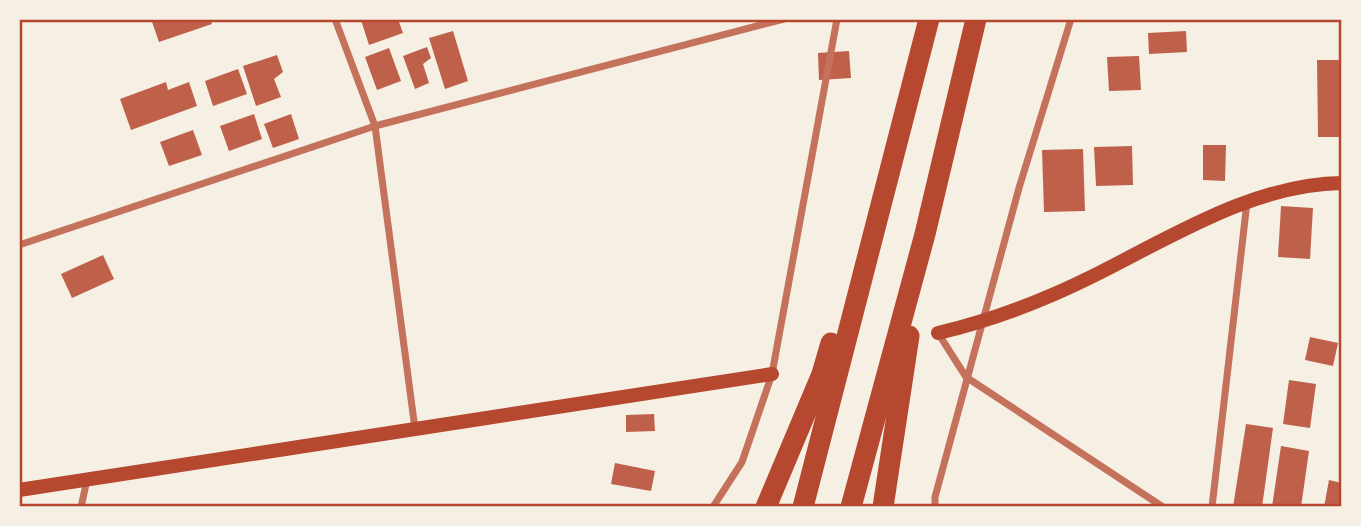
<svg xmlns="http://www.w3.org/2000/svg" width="1361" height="526" viewBox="0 0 1361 526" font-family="'Work Sans',sans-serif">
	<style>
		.building { fill: #bf614a }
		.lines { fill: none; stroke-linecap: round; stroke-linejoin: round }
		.minor { stroke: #c5725c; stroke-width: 7 }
		.secondary { stroke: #b5482f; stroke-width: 14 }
		.motorway { stroke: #b5482f; stroke-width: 21 }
		.neatline { fill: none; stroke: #b5482f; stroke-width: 2.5 }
	</style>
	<rect width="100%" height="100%" fill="#f6efe4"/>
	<g class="building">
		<path d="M151,19H210L212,24L159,42Z"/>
		<path d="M398,19L403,33L369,45L361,20Z"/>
		<path d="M453,31L468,81L445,89L429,38Z"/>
		<path d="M1186,31L1187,52L1149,54L1148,33Z"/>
		<path d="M427,47L431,58L423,64L429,83L415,89L403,56Z"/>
		<path d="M389,48L401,81L377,90L365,57Z"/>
		<path d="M849,51L851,78L819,80L818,53Z"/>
		<path d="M277,55L283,72L274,79L281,97L256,106L243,66Z"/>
		<path d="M1139,56L1141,90L1109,91L1107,57Z"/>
		<path d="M1317,60H1341L1342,137H1318Z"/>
		<path d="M238,69L247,94L213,106L205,81Z"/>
		<path d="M166,82L168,90L189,82L197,106L131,130L120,99Z"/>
		<path d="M254,114L262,139L229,151L220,126Z"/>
		<path d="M291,114L299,139L273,148L264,124Z"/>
		<path d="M193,130L202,155L169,166L160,142Z"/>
		<path d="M1203,145H1226L1225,181L1203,180Z"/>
		<path d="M1132,146L1133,185L1096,186L1094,147Z"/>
		<path d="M1083,149L1085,211L1044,212L1042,150Z"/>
		<path d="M1281,206L1313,208L1310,259L1278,257Z"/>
		<path d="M103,255L114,279L72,298L61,274Z"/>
		<path d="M1310,337L1338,343L1333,366L1305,360Z"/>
		<path d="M1289,380L1316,384L1310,428L1283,424Z"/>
		<path d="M654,414L655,431L626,432V415Z"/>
		<path d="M1246,424L1273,428L1262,507H1233Z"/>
		<path d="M1281,446L1309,451L1301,507H1272Z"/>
		<path d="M615,463L655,471L651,491L611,484Z"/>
		<path d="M1329,480L1342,483V507H1324Z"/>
	</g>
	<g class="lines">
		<g class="minor">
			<path d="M335,19L375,126L415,429"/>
			<path d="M19,245L375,126L784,19"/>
			<path d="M938,333L966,377L1163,507"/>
			<path d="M81,507L87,480"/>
			<path d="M713,507L742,462L772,374L837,19"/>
			<path d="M935,507V497L1019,188L1071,19"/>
			<path d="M1212,507L1247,202"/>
		</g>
		<g class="secondary">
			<path d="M938,333C993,320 1043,301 1093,276C1170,238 1253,184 1342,183"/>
			<path d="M19,490L772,374"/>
		</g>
		<g class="motorway">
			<path d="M766,507L822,374L831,343"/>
			<path d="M803,507L929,19"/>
			<path d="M851,507L925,234L976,19"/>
			<path d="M883,507L909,336"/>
		</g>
	</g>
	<rect width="1361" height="526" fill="none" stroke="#f6efe4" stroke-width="42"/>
	<rect x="21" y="21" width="1319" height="484" class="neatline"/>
</svg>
